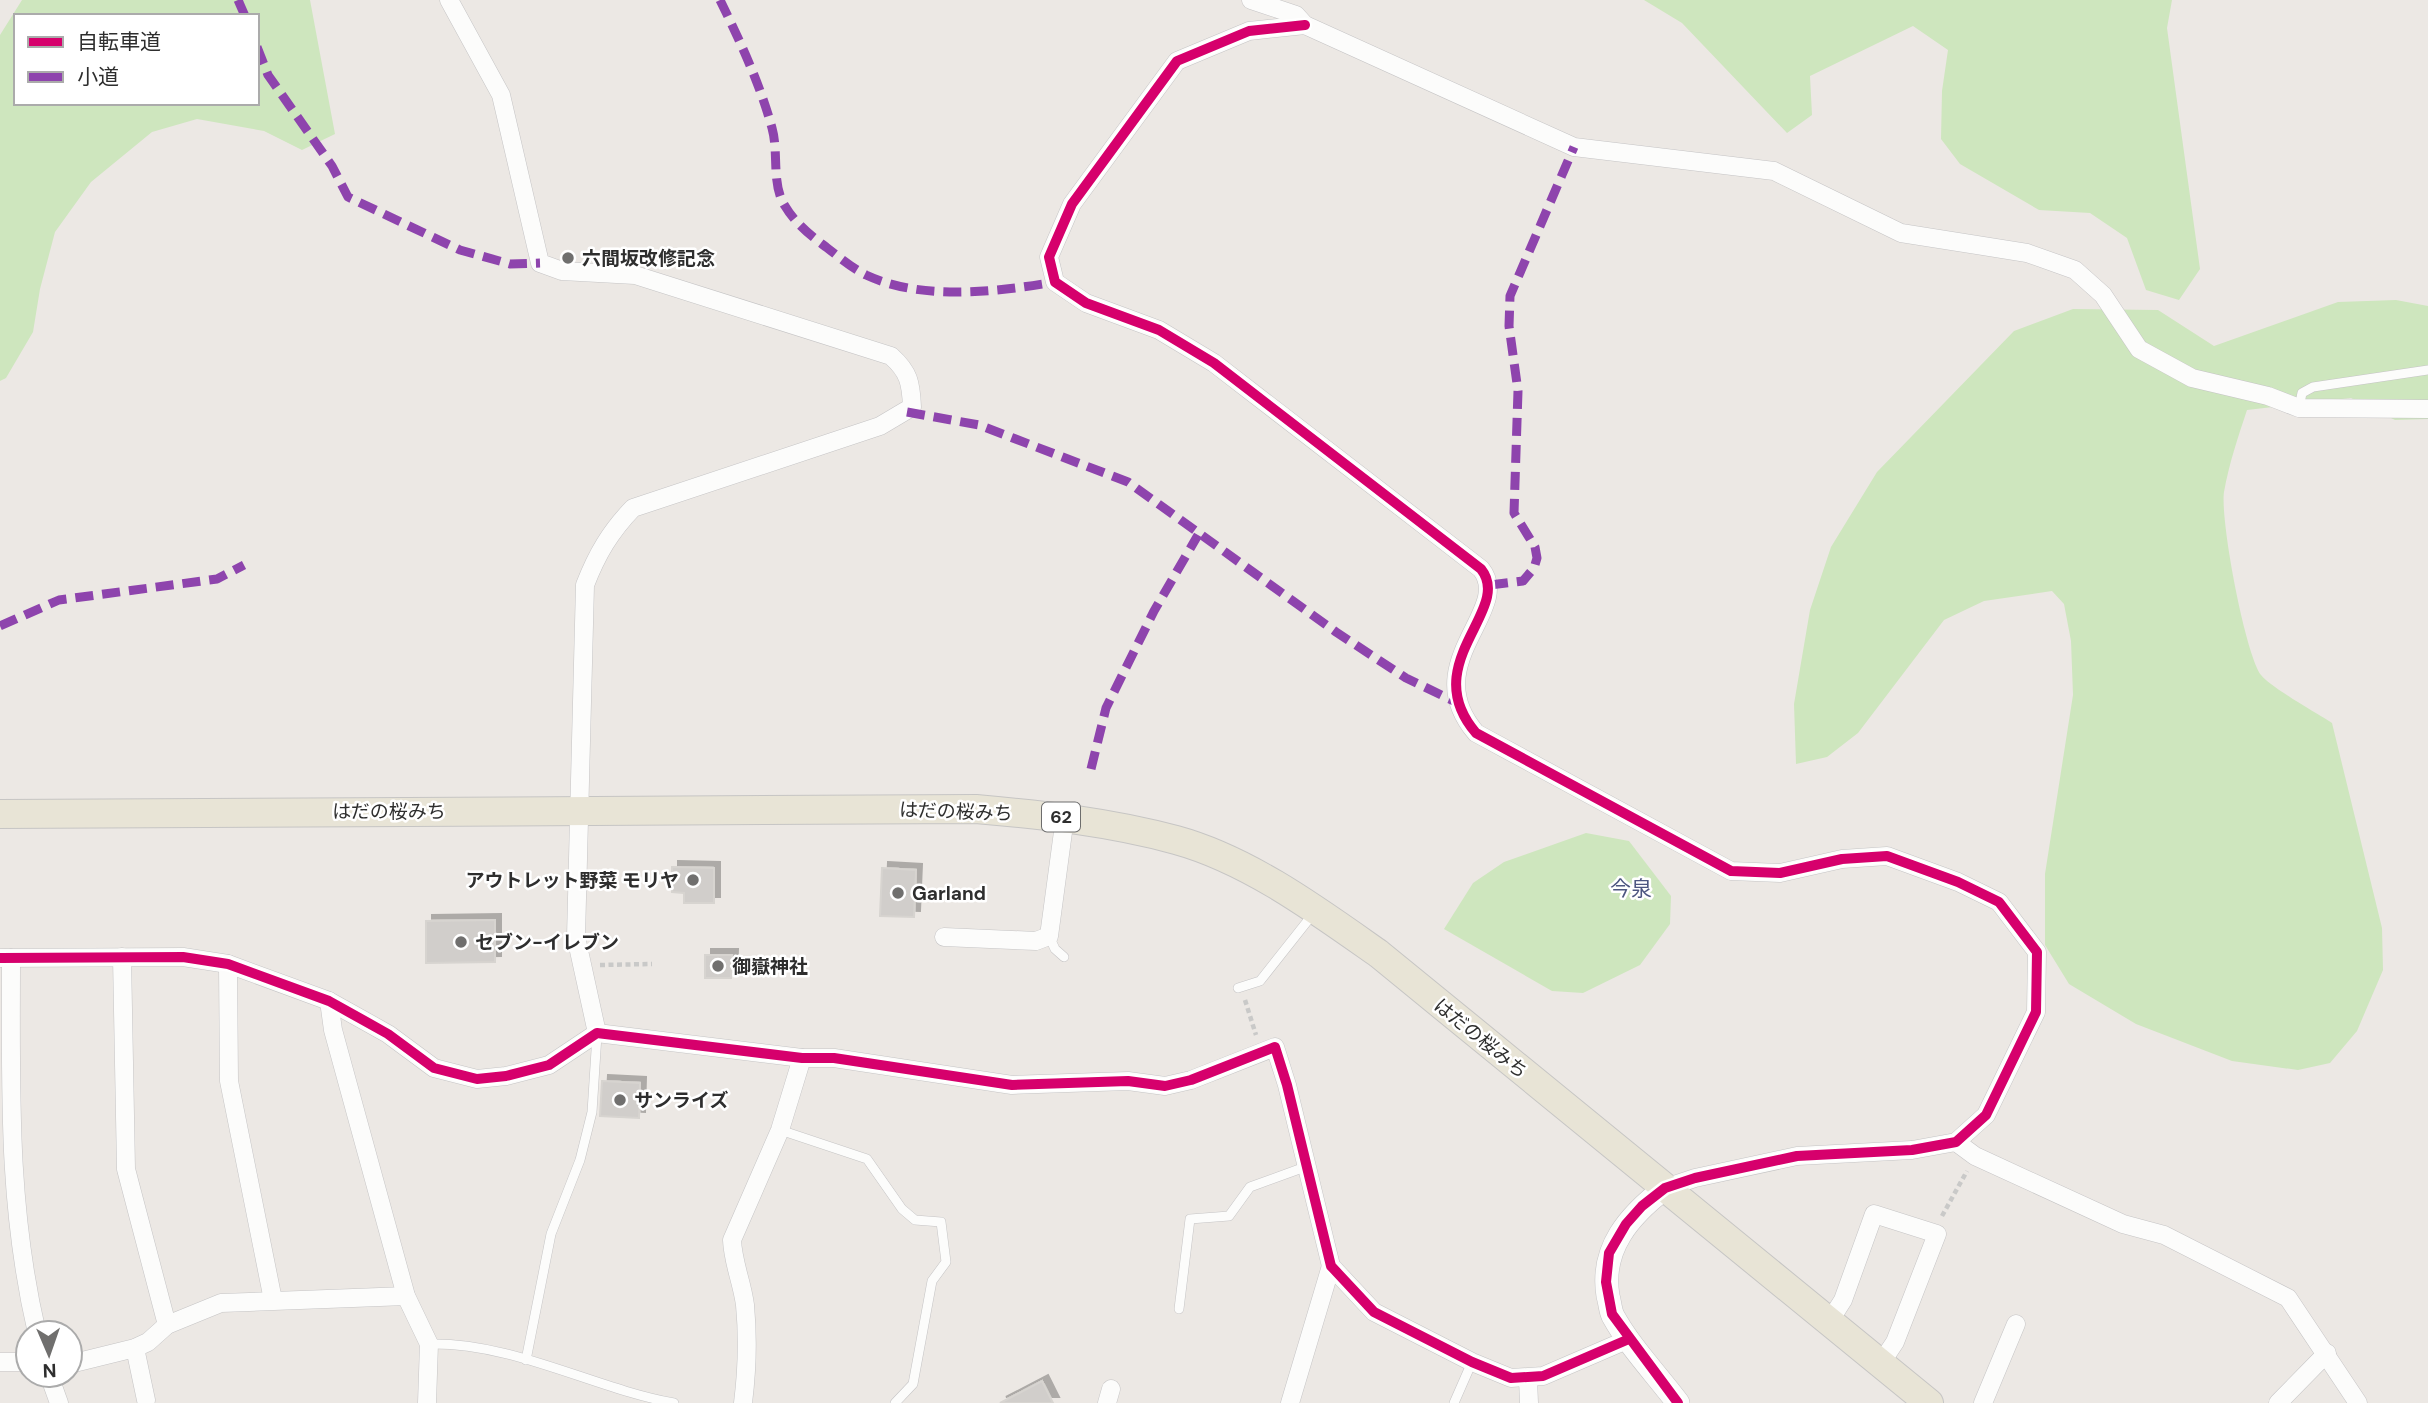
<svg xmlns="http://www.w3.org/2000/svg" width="2428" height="1403" viewBox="0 0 2428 1403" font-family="'DM Sans','Noto Sans JP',sans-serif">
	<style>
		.green { fill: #cee6be; fill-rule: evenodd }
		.building { fill: #d1cecb; stroke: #d7d4d0; stroke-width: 2; filter: url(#shadow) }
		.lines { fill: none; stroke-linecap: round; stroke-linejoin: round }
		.service-casing { stroke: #c5c4c5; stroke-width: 10 }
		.minor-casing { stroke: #c5c4c5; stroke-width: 19 }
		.tertiary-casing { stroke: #c5c4c5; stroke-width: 24 }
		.primary-casing { stroke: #c6c5c4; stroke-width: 30 }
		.path { stroke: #c9c9c8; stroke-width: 4.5; stroke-dasharray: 5 3.5; stroke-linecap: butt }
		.service { stroke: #fcfcfb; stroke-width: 9 }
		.minor { stroke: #fcfcfb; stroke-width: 18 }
		.tertiary { stroke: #fcfcfb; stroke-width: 23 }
		.primary { stroke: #e8e4d6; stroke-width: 28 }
		.quiet { stroke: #8e44ad; stroke-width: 9; stroke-dasharray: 18 9; stroke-linecap: butt }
		.cycleway-casing { stroke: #fff; stroke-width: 15 }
		.cycleway { stroke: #d6006c; stroke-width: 10 }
		.poi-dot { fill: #706f6e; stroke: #fff; stroke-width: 2.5 }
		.labels { text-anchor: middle; stroke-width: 5; stroke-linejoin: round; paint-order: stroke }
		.shield { fill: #fff; stroke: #6d6d6d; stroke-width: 2 }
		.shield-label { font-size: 18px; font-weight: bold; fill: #2e2e2e }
		.poi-label { font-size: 19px; font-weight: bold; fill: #2e2e2e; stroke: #fff; text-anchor: start }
		.street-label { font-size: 19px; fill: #2e2e2e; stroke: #fff }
		.neighbourhood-label { font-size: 21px; fill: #4d5680; stroke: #fff }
	</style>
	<defs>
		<filter id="shadow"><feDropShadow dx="6" dy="-6" stdDeviation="0" flood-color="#0004"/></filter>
	</defs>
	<rect width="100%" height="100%" fill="#ece8e4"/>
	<g class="green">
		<path d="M22,0H310L335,134L302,150L264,131L197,119L152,132L91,182L55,232L40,289L33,332L6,378L0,381V35ZM16,16H257V103H16Z"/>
		<path d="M1644,0H2172L2167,28L2200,269L2179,300L2146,290L2127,238L2090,213L2039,210L1960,164L1941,139L1942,91L1948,50L1913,26L1810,76L1812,115L1787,133L1682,23Z"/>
		<path d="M2396,300L2428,306V419L2395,420L2351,398L2247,410C2238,437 2229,464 2224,492C2220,520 2245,653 2261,675C2270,687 2317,713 2332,723L2382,928L2383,970L2357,1031L2330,1063L2298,1070L2232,1061L2136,1024L2069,984L2045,945V874L2073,695L2071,641L2064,604L2052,591L1984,601L1944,620L1858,733L1827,757L1796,764L1794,704L1810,610L1831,547L1877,472L2014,331L2073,309L2158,310L2214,346L2338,302Z"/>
		<path d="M1586,833L1629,841L1671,896L1670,924L1640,965L1583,993L1552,991L1444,929L1473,883L1504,862Z"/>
	</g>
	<g class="building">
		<path d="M672,867L714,868V903H684V893L672,892Z"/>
		<path d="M882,868L916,870L914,917L880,916Z"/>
		<path d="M495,920V962L426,963V921Z"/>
		<path d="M705,955H732L731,978H705Z"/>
		<path d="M602,1081L640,1083L639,1118L600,1116Z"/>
		<path d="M1042,1381L1053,1403H1000Z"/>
	</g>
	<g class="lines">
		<defs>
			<g id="service">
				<path d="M2299,408L2302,393L2313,387L2428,370"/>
				<path d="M1049,936L1055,949L1064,957"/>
				<path d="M1238,988L1260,981L1313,914"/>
				<path d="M780,1130L867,1159L902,1209L915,1220L941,1222L946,1262L932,1281L913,1384L895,1403"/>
				<path d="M1179,1309L1190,1219L1229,1216L1250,1187L1305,1167"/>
				<path d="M429,1344C513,1342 592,1388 674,1403"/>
				<path d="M526,1360L551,1234L580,1160L592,1112L597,1035"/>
				<path d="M1454,1403L1472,1362"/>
			</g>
			<g id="minor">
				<path d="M449,0L501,95L540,263L562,271L635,275L891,356C909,372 911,383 912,407L880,426L633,508C610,532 597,554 585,585L576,937L597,1033"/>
				<path d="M1251,0L1296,15L1305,25L1574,147L1774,171L1901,233L2027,253L2075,270L2103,295L2139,349L2192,378L2268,396L2299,408L2428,409"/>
				<path d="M1305,25L1249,31L1177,61L1072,204L1049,257L1055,282L1086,303L1159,330L1214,363L1481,569C1514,610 1416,663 1476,733L1731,871L1780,873L1842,859L1887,856L1958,882L1999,902L2037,952L2036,1012L1986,1115L1956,1142L1912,1150L1797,1156L1695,1178L1665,1188"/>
				<path d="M944,937L1036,941L1049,936L1065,817"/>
				<path d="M122,957L126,1169L167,1325"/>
				<path d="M0,958L183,957L228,964L329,1001L388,1034L434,1068L477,1079L506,1076L549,1065L597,1033L802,1058H834L1012,1085L1128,1081L1165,1086L1191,1080L1275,1047L1287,1085L1331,1266L1374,1312L1472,1362L1511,1378L1543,1376L1629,1339"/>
				<path d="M11,958C11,1088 7,1205 37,1333"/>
				<path d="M228,964L229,1081L273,1300"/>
				<path d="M329,1001L333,1030L406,1296L429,1344L427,1403"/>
				<path d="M1956,1142L1975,1156L2123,1224L2164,1235L2288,1298L2358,1403"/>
				<path d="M1829,1322L1843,1300L1874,1214L1937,1234L1895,1342L1881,1363"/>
				<path d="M135,1348L146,1400"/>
				<path d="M0,1362H28"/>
				<path d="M70,1364L135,1348L148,1342L167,1325L221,1303L406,1296"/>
				<path d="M49,1375L59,1403"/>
				<path d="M1528,1379L1529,1403"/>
				<path d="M743,1403C747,1371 748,1337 745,1305C742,1282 733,1263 732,1240L780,1130L802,1058"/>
				<path d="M1107,1403L1111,1389"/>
				<path d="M1290,1403L1331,1266"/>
				<path d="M1983,1403L2016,1324"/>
				<path d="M2278,1403L2327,1353"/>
			</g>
			<path id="tertiary" d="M1665,1188C1630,1215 1600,1248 1608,1296C1610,1302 1610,1310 1613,1316C1630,1347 1657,1375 1678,1403"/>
			<path id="primary" d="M0,814L976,809C1044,815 1110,822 1176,840C1249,860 1318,911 1379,954L1929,1403"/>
		</defs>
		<use href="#service" class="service-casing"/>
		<use href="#minor" class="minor-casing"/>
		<use href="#tertiary" class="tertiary-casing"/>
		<use href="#primary" class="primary-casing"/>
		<g class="path">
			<path d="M600,965L652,964"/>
			<path d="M1245,1000L1256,1035"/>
			<path d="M1942,1216L1967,1171"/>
		</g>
		<use href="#service" class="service"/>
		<use href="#minor" class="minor"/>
		<use href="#tertiary" class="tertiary"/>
		<use href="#primary" class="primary"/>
		<g class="quiet">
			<path d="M238,0L245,16"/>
			<path d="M720,0C740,41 760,84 772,128C779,153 771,184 785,206C795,223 811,236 826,247C839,257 852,268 866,275C922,301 996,292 1055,282"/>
			<path d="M257,47L268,75L332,166L348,197L460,250L510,264L540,263"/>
			<path d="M907,412L979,425L1128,482L1336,632L1406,678L1458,703"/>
			<path d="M1490,585L1523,581L1534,568L1537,558L1535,547L1514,513L1518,391L1509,326L1510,296L1574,147"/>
			<path d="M0,626L59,600L217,579L244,565"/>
			<path d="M1091,769L1106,708L1154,611L1198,535"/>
		</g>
		<defs>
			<g id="cycleway">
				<path d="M1305,25L1249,31L1177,61L1072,204L1049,257L1055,282L1086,303L1159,330L1214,363L1481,569C1514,610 1416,663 1476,733L1731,871L1780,873L1842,859L1887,856L1958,882L1999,902L2037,952L2036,1012L1986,1115L1956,1142L1912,1150L1797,1156L1695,1178L1665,1188L1642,1206L1626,1224L1609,1253L1606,1282L1612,1314L1678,1403"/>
				<path d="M0,958L183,957L228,964L329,1001L388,1034L434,1068L477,1079L506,1076L549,1065L597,1033L802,1058H834L1012,1085L1128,1081L1165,1086L1191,1080L1275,1047L1287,1085L1331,1266L1374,1312L1472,1362L1511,1378L1543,1376L1629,1339"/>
			</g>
		</defs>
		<use href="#cycleway" class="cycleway-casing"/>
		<use href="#cycleway" class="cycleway"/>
	</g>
	<g class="poi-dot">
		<circle cx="568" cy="258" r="7"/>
		<circle cx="693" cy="880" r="7"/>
		<circle cx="898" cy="893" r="7"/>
		<circle cx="461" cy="942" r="7"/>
		<circle cx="718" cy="966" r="7"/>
		<circle cx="620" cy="1100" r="7"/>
	</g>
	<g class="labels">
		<rect class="shield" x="1042" y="802.5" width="38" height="29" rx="5"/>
		<g class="shield-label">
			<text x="1061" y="823">62</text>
		</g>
		<g class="poi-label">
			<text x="582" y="265">六間坂改修記念</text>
			<text x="679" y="887" text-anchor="end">アウトレット野菜 モリヤ</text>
			<text x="912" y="900">Garland</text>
			<text x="475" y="949">セブン-イレブン</text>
			<text x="732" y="973">御嶽神社</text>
			<text x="634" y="1107">サンライズ</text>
		</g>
		<g class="street-label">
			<text x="389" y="818">はだの桜みち</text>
			<text transform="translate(956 811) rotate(2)" y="7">はだの桜みち</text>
			<text transform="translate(1481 1038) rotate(39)" y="7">はだの桜みち</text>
		</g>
		<g class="neighbourhood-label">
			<text x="1631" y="896">今泉</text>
		</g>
	</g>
	<rect x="14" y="14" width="245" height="91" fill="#ffffff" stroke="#ababab" stroke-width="2"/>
	<rect x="28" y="37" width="35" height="10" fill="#d6006c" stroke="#ababab" stroke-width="2"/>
	<text x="77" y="49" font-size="21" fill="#2e2e2e">自転車道</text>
	<rect x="28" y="72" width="35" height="10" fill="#8e44ad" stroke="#ababab" stroke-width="2"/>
	<text x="77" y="84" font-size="21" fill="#2e2e2e">小道</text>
	<g transform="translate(49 1354) rotate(178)"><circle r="33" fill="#ffffff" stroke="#ababab" stroke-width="2"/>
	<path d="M0-5L12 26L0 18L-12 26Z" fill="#706f6e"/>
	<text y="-10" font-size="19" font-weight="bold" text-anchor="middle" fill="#2e2e2e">N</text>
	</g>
</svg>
